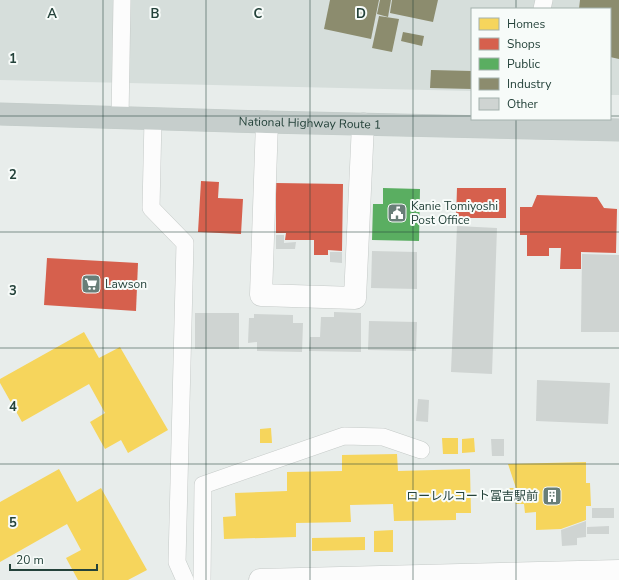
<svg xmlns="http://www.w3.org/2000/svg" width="619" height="580" viewBox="0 0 619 580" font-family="'Nunito Sans','Noto Sans JP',sans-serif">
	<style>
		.built { fill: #d6dedb }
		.homes { fill: #f6d55c }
		.shops { fill: #d6604d }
		.public { fill: #5aae61 }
		.industry { fill: #8c8c6e }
		.building { fill: #cfd4d2 }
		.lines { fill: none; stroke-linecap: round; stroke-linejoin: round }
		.service-casing { stroke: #c5cac8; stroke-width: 18 }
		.minor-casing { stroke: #c5cac8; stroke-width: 23 }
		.trunk-casing { stroke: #c3ccc9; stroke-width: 23 }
		.service { stroke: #fcfcfc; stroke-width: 17 }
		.minor { stroke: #fcfcfc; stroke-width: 22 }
		.trunk { stroke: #c6cecc; stroke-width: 22 }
		.grid { fill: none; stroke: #24423a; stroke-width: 1; stroke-opacity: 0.55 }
		.labels { text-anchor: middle; stroke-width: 4; stroke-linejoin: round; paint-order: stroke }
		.street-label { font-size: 12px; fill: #24423a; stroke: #f7fbf9 }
		.poi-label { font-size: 12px; fill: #24423a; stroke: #f7fbf9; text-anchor: start }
		.grid-label { font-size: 13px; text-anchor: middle; font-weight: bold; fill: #24423a; stroke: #f7fbf9; stroke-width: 4; stroke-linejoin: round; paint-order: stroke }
	</style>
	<rect width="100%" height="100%" fill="#e8edeb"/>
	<path class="built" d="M0,0H619V95H610V9H472V91L0,80Z"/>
	<g class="homes">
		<path d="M84,332L99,358L120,347L168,430L128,453L121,440L105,449L90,422L105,413L89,384L22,422L0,383V379Z"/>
		<path d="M271,428L272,443H260V429Z"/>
		<path d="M442,438H458V454H443Z"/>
		<path d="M474,438L475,452L462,453V439Z"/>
		<path d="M397,454L398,471L470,469L471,513H456V520L394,521L393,504L350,505L351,522L296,523V537L224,539L223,517L236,516L235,493L287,491V472L342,471V455Z"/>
		<path d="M586,462V483H590L591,506H586V520L561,529L536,530V512L525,513L524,504H516L509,488H516L508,464Z"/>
		<path d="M59,469L77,502L101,488L147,570L128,580H78L66,558L81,550L67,524L0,562V502Z"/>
		<path d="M393,530V552H374V531Z"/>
		<path d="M365,537V550L312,551V538Z"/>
	</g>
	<g class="shops">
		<path d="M201,181L219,182L218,198L243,199L241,234L198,232Z"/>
		<path d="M276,183L343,184L342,251L328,250V255H314V240H285L286,233H276Z"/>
		<path d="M457,188H506V218H456Z"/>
		<path d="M537,195L597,197L604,208L617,209L616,253L581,252V269H560L561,248H549V256H527V235H520V207H532Z"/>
		<path d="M47,258L138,263L136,311L44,305Z"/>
	</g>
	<path class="public" d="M383,188L420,189L419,241L372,240L373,204H383Z"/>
	<g class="industry">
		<path d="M330,0H379L371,39L324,29Z"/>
		<path d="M380,0H391L388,17L377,14Z"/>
		<path d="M392,0H438L433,22L390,13Z"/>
		<path d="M580,0H619V59L610,57V9H579Z"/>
		<path d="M379,16L399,19L392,52L372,48Z"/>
		<path d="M403,32L424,36L422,46L401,41Z"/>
		<path d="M431,70L472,71V89L430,88Z"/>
	</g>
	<g class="building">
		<path d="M457,226L497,228L492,374L451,372Z"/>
		<path d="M276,235H284V243L296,242L295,249H276Z"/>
		<path d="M372,251L417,252V289L371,288Z"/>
		<path d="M330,252H342V263L330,262Z"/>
		<path d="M582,254L619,255V332H581Z"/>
		<path d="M334,312L361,313V352L309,351L310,337H320L321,317H334Z"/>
		<rect x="195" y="313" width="44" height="36"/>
		<path d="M254,314L293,315V323H303L302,352L257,351V342L248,343L249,318H254Z"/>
		<path d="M369,321L417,322L416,351L368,350Z"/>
		<path d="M537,380L610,383L608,424L536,421Z"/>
		<path d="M418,399L429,400L428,422L416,421Z"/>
		<path d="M491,439H504V456H492Z"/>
		<rect x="592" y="508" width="22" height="10"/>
		<path d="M586,521V537L577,538V545L562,546L561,530Z"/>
		<path d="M609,526V534H587V527Z"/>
	</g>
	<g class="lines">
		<defs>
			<g id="service">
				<path d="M542,9L544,0"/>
				<path d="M120,118L122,0"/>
				<path d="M153,119L151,208L185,243L177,562L185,580"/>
				<path d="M202,580L203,485L344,436L383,437L421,450"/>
			</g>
			<g id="minor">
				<path d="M267,122L261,295L355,298L363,124"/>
				<path d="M260,580L619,571"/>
			</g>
			<g id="trunk">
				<path id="s1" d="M0,114L267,122L619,130"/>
			</g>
		</defs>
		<use href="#service" class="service-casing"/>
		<use href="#minor" class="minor-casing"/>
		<use href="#trunk" class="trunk-casing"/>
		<use href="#service" class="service"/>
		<use href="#minor" class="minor"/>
		<use href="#trunk" class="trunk"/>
	</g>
	<path class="grid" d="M103,0V580M206,0V580M310,0V580M413,0V580M516,0V9M0,116H472M610,116H619M516,119V580M0,232H619M0,348H619M0,464H619"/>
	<defs>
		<symbol id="civic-square" viewBox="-11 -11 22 22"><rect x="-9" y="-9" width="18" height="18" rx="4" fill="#697e78" stroke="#f7fbf9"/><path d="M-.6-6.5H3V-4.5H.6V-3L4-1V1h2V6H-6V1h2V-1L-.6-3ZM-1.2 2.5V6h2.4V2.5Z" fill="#fff"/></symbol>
		<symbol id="supermarket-square" viewBox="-11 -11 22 22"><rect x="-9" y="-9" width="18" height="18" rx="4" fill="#697e78" stroke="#f7fbf9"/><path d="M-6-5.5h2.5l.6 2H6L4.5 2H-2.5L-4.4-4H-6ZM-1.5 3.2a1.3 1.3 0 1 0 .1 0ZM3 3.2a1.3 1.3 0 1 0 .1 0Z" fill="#fff"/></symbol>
		<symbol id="building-square" viewBox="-11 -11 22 22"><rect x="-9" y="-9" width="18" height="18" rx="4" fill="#697e78" stroke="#f7fbf9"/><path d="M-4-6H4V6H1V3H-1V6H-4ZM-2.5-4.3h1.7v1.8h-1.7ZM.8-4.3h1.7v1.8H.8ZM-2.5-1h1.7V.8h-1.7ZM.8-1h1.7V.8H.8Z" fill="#fff"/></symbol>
	</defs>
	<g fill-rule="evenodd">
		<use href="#civic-square" x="386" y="202" width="22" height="22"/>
		<use href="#supermarket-square" x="80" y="273" width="22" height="22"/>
		<use href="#building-square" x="541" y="485" width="22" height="22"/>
	</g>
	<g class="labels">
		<g class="street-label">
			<text dy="4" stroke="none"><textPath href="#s1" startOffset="310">National Highway Route 1</textPath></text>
		</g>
		<g class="poi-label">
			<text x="411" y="210">Kanie Tomiyoshi<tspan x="411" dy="14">Post Office</tspan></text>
			<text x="105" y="288">Lawson</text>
			<text x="538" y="500" text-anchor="end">ローレルコート冨吉駅前</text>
		</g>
	</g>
	<g class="grid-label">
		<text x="52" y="18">A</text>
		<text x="155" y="18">B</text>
		<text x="258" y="18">C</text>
		<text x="361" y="18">D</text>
		<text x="13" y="63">1</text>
		<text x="13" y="179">2</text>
		<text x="13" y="295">3</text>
		<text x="13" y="411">4</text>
		<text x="13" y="527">5</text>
	</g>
	<rect x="471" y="8" width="140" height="112" fill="#f7fbf9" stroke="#a3b1ad"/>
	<rect x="479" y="18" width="20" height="12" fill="#f6d55c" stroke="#a3b1ad"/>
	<text x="507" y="28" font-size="12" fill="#24423a">Homes</text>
	<rect x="479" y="38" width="20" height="12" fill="#d6604d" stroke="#a3b1ad"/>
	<text x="507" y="48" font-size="12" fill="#24423a">Shops</text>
	<rect x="479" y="58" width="20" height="12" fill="#5aae61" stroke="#a3b1ad"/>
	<text x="507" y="68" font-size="12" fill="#24423a">Public</text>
	<rect x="479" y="78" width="20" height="12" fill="#8c8c6e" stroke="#a3b1ad"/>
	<text x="507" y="88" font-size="12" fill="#24423a">Industry</text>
	<rect x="479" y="98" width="20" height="12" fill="#cfd4d2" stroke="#a3b1ad"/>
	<text x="507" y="108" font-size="12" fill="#24423a">Other</text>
	<path d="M10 564v6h87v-6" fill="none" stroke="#24423a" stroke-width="2"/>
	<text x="16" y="564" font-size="12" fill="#24423a" stroke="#f7fbf9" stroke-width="3" paint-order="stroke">20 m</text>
</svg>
